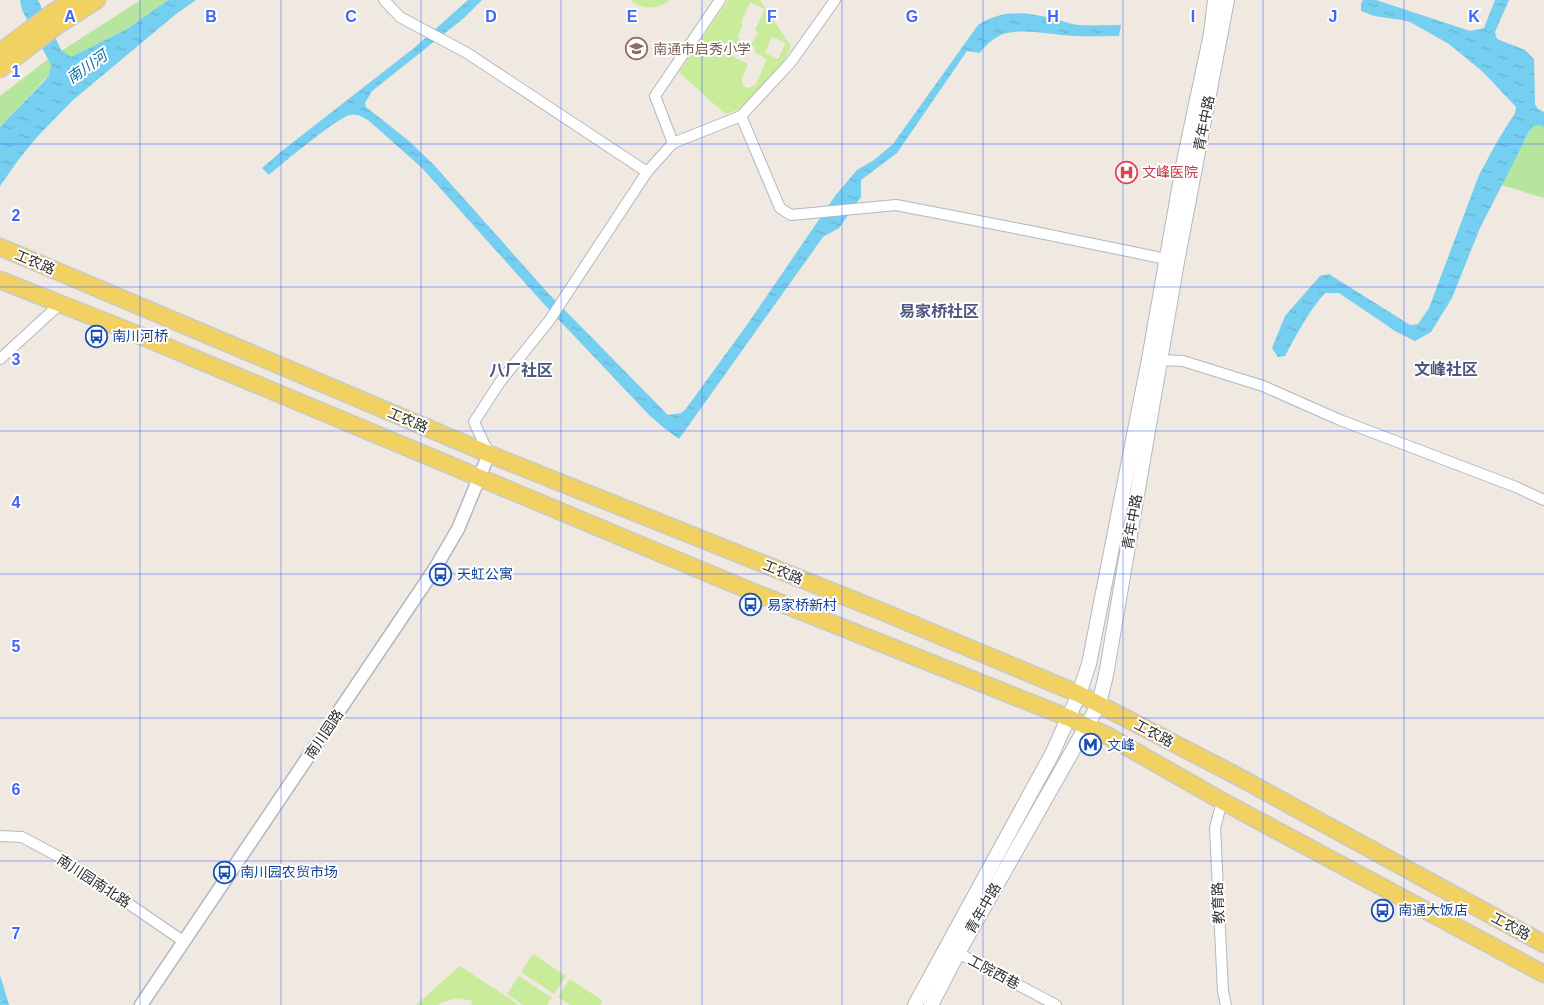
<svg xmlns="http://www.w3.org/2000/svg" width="1544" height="1005" viewBox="0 0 1544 1005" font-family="Helvetica,'Noto Sans SC',sans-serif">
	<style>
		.green { fill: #b6e59e }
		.pitch { fill: #c9ec9a; fill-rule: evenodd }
		.water { fill: url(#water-ripples) }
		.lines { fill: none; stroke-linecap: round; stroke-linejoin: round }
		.minor-casing { stroke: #b4b7c1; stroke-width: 12 }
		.tertiary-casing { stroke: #b4b7c1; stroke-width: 15 }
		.secondary-casing { stroke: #b4b7c1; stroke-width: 16 }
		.primary-casing { stroke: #c9c9c9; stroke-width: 19 }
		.minor { stroke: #fff; stroke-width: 10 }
		.tertiary { stroke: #fff; stroke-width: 12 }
		.secondary { stroke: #fff; stroke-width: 14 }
		.primary { stroke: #f2d163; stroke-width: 16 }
		.grid { fill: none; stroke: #4264fb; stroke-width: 1; stroke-opacity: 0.55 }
		.labels { text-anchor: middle; stroke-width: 4; stroke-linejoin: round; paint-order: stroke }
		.education-label { font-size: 14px; fill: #785e54; stroke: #fff; text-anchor: start }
		.street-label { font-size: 14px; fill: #2e2e2e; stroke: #fff }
		.health-label { font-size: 14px; fill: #be3a42; stroke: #fff; text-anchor: start }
		.transit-label { font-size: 14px; fill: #164399; stroke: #fff; text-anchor: start }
		.water-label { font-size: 15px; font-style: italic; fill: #0d6fa3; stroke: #fff }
		.quarter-label { font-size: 16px; font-weight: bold; fill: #4d5680; stroke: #fff }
		.grid-label { font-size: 16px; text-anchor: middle; font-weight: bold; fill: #4264fb; stroke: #fff; stroke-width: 4; stroke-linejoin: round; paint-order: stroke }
	</style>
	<defs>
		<pattern id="water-ripples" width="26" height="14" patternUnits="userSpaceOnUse" patternTransform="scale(1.25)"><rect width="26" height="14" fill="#75cff0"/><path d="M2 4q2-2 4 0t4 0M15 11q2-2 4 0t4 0" fill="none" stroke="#66b2ce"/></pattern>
	</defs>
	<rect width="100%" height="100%" fill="#efe9e1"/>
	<g class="green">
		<path d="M141,0H168L127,29L83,51L45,79L0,127V96L47,60Z"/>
		<path d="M1544,112V198L1501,185L1533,126Z"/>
	</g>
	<g class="pitch">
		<path d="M630,0H670C657,10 644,10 630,0Z"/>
		<path d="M728,0H760L791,46L784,62L741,109L725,114L679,72ZM750,2L765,9L755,30L758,32L751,45L756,48L754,52L767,59L756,84L749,88L744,87L741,80L748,64L732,56L740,40L737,38L743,24L741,23ZM772,37L786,43L778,59L765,53Z"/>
		<path d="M533,954L566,976L554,994L521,972Z"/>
		<path d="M460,966L519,1005H471L473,1001L458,998L443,1002L437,1005H416Z"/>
		<path d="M519,976L552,998L547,1005H523L507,994Z"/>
		<path d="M570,979L603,1001L600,1005H570L558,997Z"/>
	</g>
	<g class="water">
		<path d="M20,0H38L61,50L71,57L127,29L168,0H196L176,14L72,101L38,136L19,159L0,186V127L49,76L51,65L22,10Z"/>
		<path d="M468,0H482L464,18L372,91L365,103L366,107L409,141L434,165L548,293L668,415L681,413L685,410L749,322L835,196L857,170L874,160L893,144L978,25C1002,9 1025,12 1052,18C1061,20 1069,24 1078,25C1092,26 1107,25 1121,25L1119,36C1104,36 1088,37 1073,36C1054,35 1021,28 1003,34C995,37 984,46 980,53L967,51L897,153L861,180V197L839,228L823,237L679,439L664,428L649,415L542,302L422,168L368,120C362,117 357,113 350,115C338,117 282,164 269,175L262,168L283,150L414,48Z"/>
		<path d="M1363,0H1376L1470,31L1484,28L1495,0H1509L1495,32L1497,39L1525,50L1534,59L1535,104L1538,109L1544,112V127L1540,125L1533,126L1529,132L1480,228L1452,298L1431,332L1415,341L1395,331L1339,293H1325C1308,312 1297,334 1285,356L1278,357L1272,348L1285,316L1320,276L1329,274L1410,325L1418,324L1429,308L1479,175L1498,140L1515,113L1516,107L1483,72L1449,44L1410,22L1402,20L1374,16L1361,11V3Z"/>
		<path d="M0,975L9,1005H0Z"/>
	</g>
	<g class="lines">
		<defs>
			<g id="minor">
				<path d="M384,0L400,17L467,53L647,172"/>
				<path d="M741,116L780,208L791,215L896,205L1030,231L1171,260"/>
				<path d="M673,143L655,96L720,0"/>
				<path d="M0,359L60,304"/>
				<path d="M1160,360L1183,361L1263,386L1340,420L1516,487L1544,500"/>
				<path d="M489,454L474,422L500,382L549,321L647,172L673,143L741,116L791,62L835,0"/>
				<path d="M1222,801L1215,828L1223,991L1226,1005"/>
				<path d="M0,836L22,837L65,860L183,941"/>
				<path d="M958,953L1056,1005"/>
			</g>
			<path id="tertiary" d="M141,1005L434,570L458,529L489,454"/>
			<g id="secondary">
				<path d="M915,1005L1052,754L1079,694L1089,664L1149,359L1184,161L1211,34L1215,0"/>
				<path d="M931,1005L958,953L1099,704L1106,675L1177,262L1227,0"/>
			</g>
			<g id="primary">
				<path d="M0,52L52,13L73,0"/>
				<path d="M0,69L58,25L97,0"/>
				<path d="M0,247L489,454L881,611L1079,694L1237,776L1544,944"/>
				<path d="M0,280L129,331L753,592L1069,718L1108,736L1222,801L1544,974"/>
			</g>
		</defs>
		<use href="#minor" class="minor-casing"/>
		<use href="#tertiary" class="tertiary-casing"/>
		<use href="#secondary" class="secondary-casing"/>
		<use href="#primary" class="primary-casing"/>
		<use href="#minor" class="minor"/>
		<use href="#tertiary" class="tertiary"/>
		<use href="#secondary" class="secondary"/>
		<use href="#primary" class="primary"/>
	</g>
	<path class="grid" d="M140,0V1005M281,0V1005M421,0V1005M561,0V1005M702,0V1005M842,0V1005M983,0V1005M1123,0V1005M1263,0V1005M1404,0V1005M0,144H1544M0,287H1544M0,431H1544M0,574H1544M0,718H1544M0,861H1544"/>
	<defs>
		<symbol id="school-ring" viewBox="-11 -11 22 22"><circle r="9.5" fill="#fff" stroke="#8d6e63" stroke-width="1.5"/><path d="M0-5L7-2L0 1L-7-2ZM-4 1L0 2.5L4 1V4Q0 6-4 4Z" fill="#8d6e63"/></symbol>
		<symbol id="hospital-ring" viewBox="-11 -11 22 22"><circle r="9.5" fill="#fff" stroke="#e0444e" stroke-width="1.5"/><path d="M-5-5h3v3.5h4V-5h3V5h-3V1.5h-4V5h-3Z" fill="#e0444e"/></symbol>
		<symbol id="bus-ring" viewBox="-11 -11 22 22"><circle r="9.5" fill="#fff" stroke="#1a4fb4" stroke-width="1.5"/><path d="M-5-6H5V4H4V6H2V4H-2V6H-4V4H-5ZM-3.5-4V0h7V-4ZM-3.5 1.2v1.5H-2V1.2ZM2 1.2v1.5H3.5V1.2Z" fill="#1a4fb4"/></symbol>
		<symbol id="metro-ring" viewBox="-11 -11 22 22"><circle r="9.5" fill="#fff" stroke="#1a4fb4" stroke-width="1.5"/><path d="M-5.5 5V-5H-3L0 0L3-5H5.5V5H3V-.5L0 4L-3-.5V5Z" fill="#1a4fb4"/></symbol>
	</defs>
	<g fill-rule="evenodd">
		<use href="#school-ring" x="624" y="36" width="25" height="25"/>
		<use href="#hospital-ring" x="1114" y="160" width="25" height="25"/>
		<use href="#bus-ring" x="84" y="324" width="25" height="25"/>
		<use href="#bus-ring" x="428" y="562" width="25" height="25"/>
		<use href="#bus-ring" x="738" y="592" width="25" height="25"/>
		<use href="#metro-ring" x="1078" y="732" width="25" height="25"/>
		<use href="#bus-ring" x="212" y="860" width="25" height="25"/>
		<use href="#bus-ring" x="1370" y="898" width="25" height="25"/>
	</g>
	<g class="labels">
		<g class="education-label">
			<text x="653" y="54">南通市启秀小学</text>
		</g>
		<g class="street-label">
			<text transform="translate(1204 123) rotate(-79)" y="5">青年中路</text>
			<text transform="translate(35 262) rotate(23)" y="5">工农路</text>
			<text transform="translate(408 420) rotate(23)" y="5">工农路</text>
			<text transform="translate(1132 522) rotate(-80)" y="5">青年中路</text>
			<text transform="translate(783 572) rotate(22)" y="5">工农路</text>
			<text transform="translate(1154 733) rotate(28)" y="5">工农路</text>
			<text transform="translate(324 734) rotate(-56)" y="5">南川园路</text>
			<text transform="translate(94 881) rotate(33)" y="5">南川园南北路</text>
			<text transform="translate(1218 903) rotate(-93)" y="5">教育路</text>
			<text transform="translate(983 908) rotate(-60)" y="5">青年中路</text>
			<text transform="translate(1511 926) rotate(28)" y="5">工农路</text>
			<text transform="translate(994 972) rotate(28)" y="5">工院西巷</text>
		</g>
		<g class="health-label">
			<text x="1142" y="177">文峰医院</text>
		</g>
		<g class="transit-label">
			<text x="112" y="341">南川河桥</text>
			<text x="457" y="579">天虹公寓</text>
			<text x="767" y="610">易家桥新村</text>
			<text x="1107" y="750">文峰</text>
			<text x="240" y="877">南川园农贸市场</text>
			<text x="1398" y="915">南通大饭店</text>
		</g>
		<g class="water-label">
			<text transform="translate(87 67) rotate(-35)" y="5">南川河</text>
		</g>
		<g class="quarter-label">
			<text x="939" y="317">易家桥社区</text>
			<text x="1446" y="375">文峰社区</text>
			<text x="521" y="376">八厂社区</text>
		</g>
	</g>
	<g class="grid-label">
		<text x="70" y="22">A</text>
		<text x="211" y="22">B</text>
		<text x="351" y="22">C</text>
		<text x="491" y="22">D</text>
		<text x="632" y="22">E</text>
		<text x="772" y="22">F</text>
		<text x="912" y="22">G</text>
		<text x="1053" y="22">H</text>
		<text x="1193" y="22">I</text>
		<text x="1333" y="22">J</text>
		<text x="1474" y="22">K</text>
		<text x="16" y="77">1</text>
		<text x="16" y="221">2</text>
		<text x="16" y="365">3</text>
		<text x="16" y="508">4</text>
		<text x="16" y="652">5</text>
		<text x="16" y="795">6</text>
		<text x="16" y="939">7</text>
	</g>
</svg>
